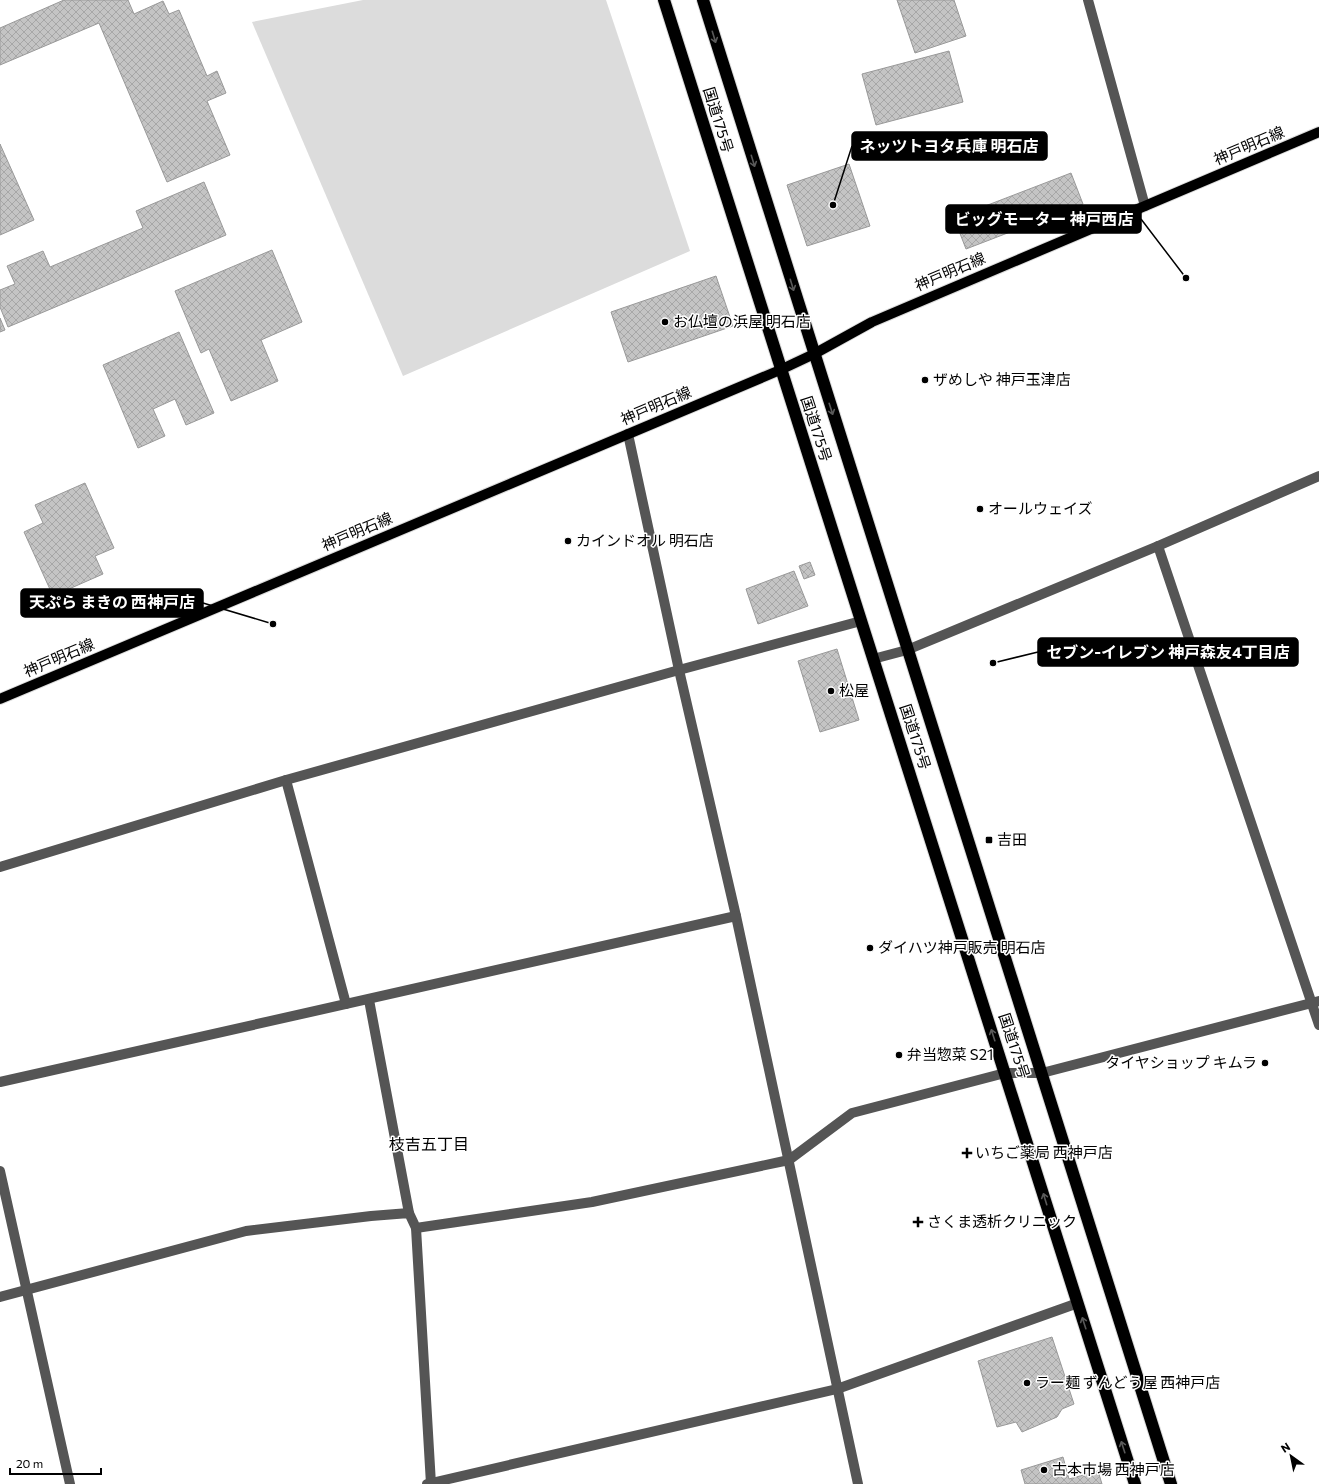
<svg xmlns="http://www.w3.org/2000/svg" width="1319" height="1484" viewBox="0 0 1319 1484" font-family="Commissioner,'Noto Sans JP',sans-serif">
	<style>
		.grass { fill: #dcdcdc }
		.building { fill: url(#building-cross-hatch); stroke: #999 }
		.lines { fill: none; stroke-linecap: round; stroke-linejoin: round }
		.major-casing { stroke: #dbdbdb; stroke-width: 12 }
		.highway-casing { stroke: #dbdbdb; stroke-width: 14 }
		.minor { stroke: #555; stroke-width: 10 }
		.major { stroke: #000; stroke-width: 10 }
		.highway { stroke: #000; stroke-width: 12 }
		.oneway { stroke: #595959 }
		.poi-dot { fill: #000; stroke: #fff; stroke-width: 1.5 }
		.labels { text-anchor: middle; stroke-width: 3; stroke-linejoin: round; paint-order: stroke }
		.street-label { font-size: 15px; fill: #000; stroke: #fff }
		.poi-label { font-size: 15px; fill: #000; stroke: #fff; text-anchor: start }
		.neighbourhood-label { font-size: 16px; fill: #000; stroke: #fff }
		.leader { fill: none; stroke: #000; stroke-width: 1.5 }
		.callout-dot { fill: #000; stroke: #fff; stroke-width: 1.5 }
		.callout { fill: #000; stroke: #000; stroke-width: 1.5 }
		.callout-label { font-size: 16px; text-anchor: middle; font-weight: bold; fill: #fff }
	</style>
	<defs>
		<pattern id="building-cross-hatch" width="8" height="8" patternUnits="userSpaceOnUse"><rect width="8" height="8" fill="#c4c4c4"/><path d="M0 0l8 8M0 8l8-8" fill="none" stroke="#a7a7a7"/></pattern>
	</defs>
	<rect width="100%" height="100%" fill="#fff"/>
	<path class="grass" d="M363,0H606L690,251L403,376L252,22Z"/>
	<g class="building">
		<path d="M64,0H128L134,14L163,1L169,14L179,10L207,76L217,71L226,93L207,101L230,155L167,182L99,23L0,65V28Z"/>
		<path d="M897,0H954L966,36L915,53Z"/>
		<path d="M949,51L963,102L876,125L862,74Z"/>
		<path d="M0,144L34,220L0,235Z"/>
		<path d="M849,164L870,226L807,246L787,185Z"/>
		<path d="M1071,173L1083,204L966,249L954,218Z"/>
		<path d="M204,182L226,235L8,327L0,307V290L15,284L7,266L43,251L50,267L143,228L136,211Z"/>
		<path d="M272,250L302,322L261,340L278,381L231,401L209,349L201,353L175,291Z"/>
		<path d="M716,276L733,326L628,362L611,312Z"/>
		<path d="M0,318L5,330L0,332Z"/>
		<path d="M179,332L214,413L186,425L175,399L153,409L165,436L138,448L103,365Z"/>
		<path d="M85,483L114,548L95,556L103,574L53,596L24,532L43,523L35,505Z"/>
		<path d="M810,562L815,575L804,579L799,566Z"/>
		<path d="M794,571L808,606L758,624L746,589Z"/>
		<path d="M837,649L859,720L820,732L798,661Z"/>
		<path d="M1052,1337L1074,1404L1062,1409L1057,1417L1022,1432L1016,1422L997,1427L978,1361Z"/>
		<path d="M1063,1457L1069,1479L1098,1471L1102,1484H1025L1021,1470Z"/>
	</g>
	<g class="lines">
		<defs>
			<path id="major" d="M0,699L780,370L814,354L872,322L1319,132"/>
			<g id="highway">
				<path d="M664,0C819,495 979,989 1135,1484"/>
				<path d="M703,0L1171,1484"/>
			</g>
		</defs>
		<use href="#major" class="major-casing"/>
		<use href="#highway" class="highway-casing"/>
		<g class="minor">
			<path d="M1088,0L1145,206"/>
			<path d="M628,434L679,670L736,916L858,1484"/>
			<path d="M1158,546L1319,1025"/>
			<path d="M873,659L907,650L1158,546L1319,476"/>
			<path d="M286,780L346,1004"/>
			<path d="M0,867L286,780L679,670L861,621"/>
			<path d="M369,1000L409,1213"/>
			<path d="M0,1082L736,916"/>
			<path d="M0,1171L70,1484"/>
			<path d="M416,1228L431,1484"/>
			<path d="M0,1297L246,1231L371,1216L409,1213L416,1228L592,1202L789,1160L852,1113L1005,1073H1042L1319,1001"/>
			<path d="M427,1484L837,1389L1078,1303"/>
		</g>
		<use href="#major" class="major"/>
		<use href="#highway" class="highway"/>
	</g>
	<defs><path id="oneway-shaft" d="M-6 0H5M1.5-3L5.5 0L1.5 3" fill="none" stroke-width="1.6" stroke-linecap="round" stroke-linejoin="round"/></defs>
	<g class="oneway">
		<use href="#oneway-shaft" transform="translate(714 37) rotate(73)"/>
		<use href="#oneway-shaft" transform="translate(753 161) rotate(73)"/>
		<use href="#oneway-shaft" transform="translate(792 285) rotate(73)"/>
		<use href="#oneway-shaft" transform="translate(831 409) rotate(72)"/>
		<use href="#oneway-shaft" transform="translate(993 1035) rotate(-108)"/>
		<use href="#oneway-shaft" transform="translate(1045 1199) rotate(-107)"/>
		<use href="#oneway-shaft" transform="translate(1084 1323) rotate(-108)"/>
		<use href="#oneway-shaft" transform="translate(1123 1447) rotate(-108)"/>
	</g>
	<g class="poi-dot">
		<circle cx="665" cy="322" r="4"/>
		<circle cx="925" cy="380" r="4"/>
		<circle cx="980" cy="509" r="4"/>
		<circle cx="568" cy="541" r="4"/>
		<circle cx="831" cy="691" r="4"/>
		<rect x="985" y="836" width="8" height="8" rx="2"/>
		<circle cx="870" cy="948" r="4"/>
		<circle cx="899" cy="1055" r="4"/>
		<circle cx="1265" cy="1063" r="4"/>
		<path d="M965 1147h4v4h4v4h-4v4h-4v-4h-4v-4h4z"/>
		<path d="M916 1216h4v4h4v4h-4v4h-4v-4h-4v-4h4z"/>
		<circle cx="1027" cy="1383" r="4"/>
		<circle cx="1044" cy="1470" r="4"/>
	</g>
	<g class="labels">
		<g class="street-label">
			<text transform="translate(718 120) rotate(73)" y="5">国道175号</text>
			<text transform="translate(1249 146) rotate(-23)" y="5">神戸明石線</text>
			<text transform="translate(950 272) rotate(-23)" y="5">神戸明石線</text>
			<text transform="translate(656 406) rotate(-23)" y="5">神戸明石線</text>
			<text transform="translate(816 429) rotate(72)" y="5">国道175号</text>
			<text transform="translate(357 532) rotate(-23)" y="5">神戸明石線</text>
			<text transform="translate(59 658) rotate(-23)" y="5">神戸明石線</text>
			<text transform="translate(915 737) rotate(72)" y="5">国道175号</text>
			<text transform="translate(1014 1046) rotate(72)" y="5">国道175号</text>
		</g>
		<g class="poi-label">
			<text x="673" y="327">お仏壇の浜屋 明石店</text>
			<text x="933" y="385">ザめしや 神戸玉津店</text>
			<text x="988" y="514">オールウェイズ</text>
			<text x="576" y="546">カインドオル 明石店</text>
			<text x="839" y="696">松屋</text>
			<text x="997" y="845">吉田</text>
			<text x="878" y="953">ダイハツ神戸販売 明石店</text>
			<text x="907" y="1060">弁当惣菜 S21</text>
			<text x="1257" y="1068" text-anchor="end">タイヤショップ キムラ</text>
			<text x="975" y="1158">いちご薬局 西神戸店</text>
			<text x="927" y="1227">さくま透析クリニック</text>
			<text x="1035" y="1388">ラー麺 ずんどう屋 西神戸店</text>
			<text x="1052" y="1475">古本市場 西神戸店</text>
		</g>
		<g class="neighbourhood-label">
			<text x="429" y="1150">枝吉五丁目</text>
		</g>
	</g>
	<path class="leader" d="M833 205L852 146M1186 278L1141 219M273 624L203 603M993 663L1038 652"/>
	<g class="callout-dot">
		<circle cx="833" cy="205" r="4"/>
		<circle cx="1186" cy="278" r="4"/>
		<circle cx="273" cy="624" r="4"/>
		<circle cx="993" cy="663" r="4"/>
	</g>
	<g class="callout">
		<rect x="852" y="132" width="195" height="28" rx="4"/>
		<rect x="946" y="205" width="195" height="28" rx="4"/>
		<rect x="21" y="589" width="182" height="28" rx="4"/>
		<rect x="1038" y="638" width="260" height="28" rx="4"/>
	</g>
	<g class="callout-label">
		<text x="949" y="152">ネッツトヨタ兵庫 明石店</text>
		<text x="1044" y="225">ビッグモーター 神戸西店</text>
		<text x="112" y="608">天ぷら まきの 西神戸店</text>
		<text x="1168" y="658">セブン-イレブン 神戸森友4丁目店</text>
	</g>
	<g transform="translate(1291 1456) rotate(327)" stroke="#ffffff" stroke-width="3" paint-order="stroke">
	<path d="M0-3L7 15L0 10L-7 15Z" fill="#000000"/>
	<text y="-6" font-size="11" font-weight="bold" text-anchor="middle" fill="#000000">N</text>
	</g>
	<path d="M10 1468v6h91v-6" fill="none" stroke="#000000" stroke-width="2"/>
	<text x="16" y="1468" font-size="12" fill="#000000" stroke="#ffffff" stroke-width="3" paint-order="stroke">20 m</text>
</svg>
